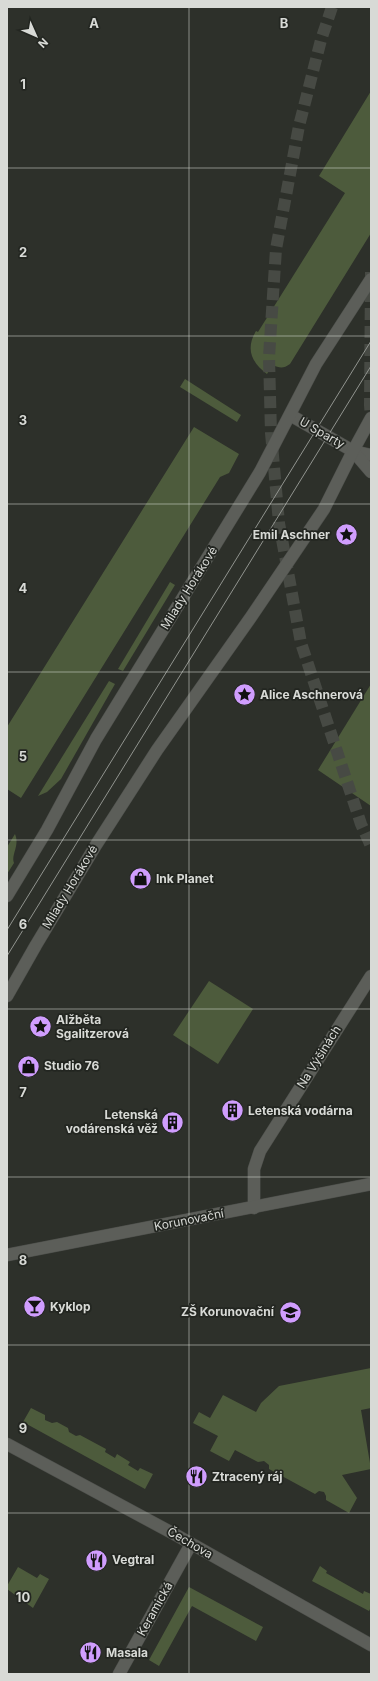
<svg xmlns="http://www.w3.org/2000/svg" width="378" height="1681" viewBox="0 0 378 1681" font-family="Inter,sans-serif">
	<style>
		.green { fill: #4d5b3c }
		.lines { fill: none; stroke-linecap: round; stroke-linejoin: round }
		.trunk-tunnel { stroke: #474a44; stroke-width: 12; stroke-dasharray: 12 6; stroke-linecap: butt }
		.minor-casing { stroke: #4c4e4a; stroke-width: 13 }
		.secondary-casing { stroke: #4c4e4a; stroke-width: 13 }
		.minor { stroke: #5c5e59; stroke-width: 12 }
		.secondary { stroke: #5c5e59; stroke-width: 12 }
		.tram { stroke: #91948f; stroke-width: 1 }
		.grid { fill: none; stroke: #d8dad6; stroke-width: 1; stroke-opacity: 0.55 }
		.labels { text-anchor: middle; stroke-width: 3.5; stroke-linejoin: round; paint-order: stroke }
		.street-label { font-size: 12px; fill: #d8dad6; stroke: #232621 }
		.poi-label { font-size: 12px; font-weight: bold; fill: #d8dad6; stroke: #232621; text-anchor: start }
		.grid-label { font-size: 13px; text-anchor: middle; font-weight: bold; fill: #d8dad6; stroke: #232621; stroke-width: 3.5; stroke-linejoin: round; paint-order: stroke }
	</style>
	<rect width="100%" height="100%" fill="#2d302a"/>
	<g class="green">
		<path d="M371,91V233L290,364C283,369 280,368 272,365L267,374C252,363 245,349 256,331L258,332L345,193L319,176Z"/>
		<path d="M185,379L241,415L237,422L180,387Z"/>
		<path d="M194,427L239,454L229,473L220,477L21,798L7,789V727Z"/>
		<path d="M170,582L175,585L123,671L118,669Z"/>
		<path d="M109,681L115,684L61,779L47,792L38,796Z"/>
		<path d="M371,684V806L318,770Z"/>
		<path d="M15,834C20,846 11,854 14,863L7,874V847Z"/>
		<path d="M209,981L253,1009L218,1064L173,1035Z"/>
		<path d="M371,1368V1408L361,1410L371,1469L342,1475L357,1498L349,1513L326,1500V1496L324,1492L319,1491L315,1494L269,1469V1465L264,1461L258,1462L235,1450L229,1461L210,1451L218,1436L193,1423L199,1412L210,1418L223,1395L256,1412L261,1403L279,1386Z"/>
		<path d="M31,1408L45,1415V1420L52,1423L57,1422L68,1428L69,1432L76,1436L80,1435L106,1449L105,1452L115,1458L117,1454L130,1462L128,1465L138,1471L140,1468L153,1474L145,1489L23,1422Z"/>
		<path d="M320,1566L327,1571L326,1573L363,1594L364,1591L371,1594V1607L369,1611L312,1581Z"/>
		<path d="M18,1567L37,1578L40,1574L49,1579L33,1608L7,1589V1586Z"/>
		<path d="M189,1587L263,1627L256,1641L192,1606L159,1666L149,1660Z"/>
	</g>
	<g class="lines">
		<g class="trunk-tunnel">
			<path d="M332,7L321,40L299,126L276,249L269,357L271,433L279,523L301,643L361,824L371,846"/>
			<path d="M371,272L370,405L371,418"/>
		</g>
		<defs>
			<g id="minor">
				<path d="M290,415L353,451L371,455"/>
				<path d="M353,451L371,472"/>
				<path d="M254,1208V1169L260,1151L371,976"/>
				<path d="M7,1444L176,1535L371,1645"/>
				<path d="M119,1674L191,1544"/>
			</g>
			<g id="secondary">
				<path d="M7,896L47,830L96,739L260,472L316,364L371,279"/>
				<path d="M7,996L36,945L96,845L157,750L251,617L324,509L353,451L371,418"/>
				<path d="M7,1255L371,1184"/>
			</g>
		</defs>
		<use href="#minor" class="minor-casing"/>
		<use href="#secondary" class="secondary-casing"/>
		<use href="#minor" class="minor"/>
		<use href="#secondary" class="secondary"/>
		<g class="tram">
			<path d="M7,930L371,341"/>
			<path d="M7,956L371,366"/>
		</g>
	</g>
	<path class="grid" d="M189,7V1674M7,168H371M7,336H371M7,504H371M7,672H371M7,840H371M7,1009H371M7,1177H371M7,1345H371M7,1513H371"/>
	<defs>
		<symbol id="sight-disc" viewBox="-11 -11 22 22"><circle r="9.5" fill="#d09dfe" stroke="#232621"/><path d="M0-6L1.8-2.2L6-1.7L2.9 1.2L3.7 5.4L0 3.3L-3.7 5.4L-2.9 1.2L-6-1.7L-1.8-2.2Z" fill="#111"/></symbol>
		<symbol id="shop-disc" viewBox="-11 -11 22 22"><circle r="9.5" fill="#d09dfe" stroke="#232621"/><path d="M-5-2.5h2.3a2.7 3.5 0 0 1 5.4 0H5L5.5 6h-11ZM-1.5-2.5h3a1.5 2.3 0 0 0-3 0Z" fill="#111"/></symbol>
		<symbol id="building-disc" viewBox="-11 -11 22 22"><circle r="9.5" fill="#d09dfe" stroke="#232621"/><path d="M-4-6H4V6H1V3H-1V6H-4ZM-2.5-4.3h1.7v1.8h-1.7ZM.8-4.3h1.7v1.8H.8ZM-2.5-1h1.7V.8h-1.7ZM.8-1h1.7V.8H.8Z" fill="#111"/></symbol>
		<symbol id="bar-disc" viewBox="-11 -11 22 22"><circle r="9.5" fill="#d09dfe" stroke="#232621"/><path d="M-6-5H6L.8 .8V4.5H3.5V6h-7V4.5H-.8V.8Z" fill="#111"/></symbol>
		<symbol id="school-disc" viewBox="-11 -11 22 22"><circle r="9.5" fill="#d09dfe" stroke="#232621"/><path d="M0-5L7-2L0 1L-7-2ZM-4 1L0 2.5L4 1V4Q0 6-4 4Z" fill="#111"/></symbol>
		<symbol id="restaurant-disc" viewBox="-11 -11 22 22"><circle r="9.5" fill="#d09dfe" stroke="#232621"/><path d="M-5-6h1v4h1v-4h1v4h1v-4h1v5L-1.5 .5V6h-2V.5L-5-1ZM5-6V6H3V1.5H1.5Q1.5-4 5-6Z" fill="#111"/></symbol>
	</defs>
	<g fill-rule="evenodd">
		<use href="#sight-disc" x="334" y="522" width="25" height="25"/>
		<use href="#sight-disc" x="232" y="682" width="25" height="25"/>
		<use href="#shop-disc" x="128" y="866" width="25" height="25"/>
		<use href="#sight-disc" x="28" y="1014" width="25" height="25"/>
		<use href="#shop-disc" x="16" y="1054" width="25" height="25"/>
		<use href="#building-disc" x="220" y="1098" width="25" height="25"/>
		<use href="#building-disc" x="160" y="1110" width="25" height="25"/>
		<use href="#bar-disc" x="22" y="1294" width="25" height="25"/>
		<use href="#school-disc" x="278" y="1300" width="25" height="25"/>
		<use href="#restaurant-disc" x="184" y="1464" width="25" height="25"/>
		<use href="#restaurant-disc" x="84" y="1548" width="25" height="25"/>
		<use href="#restaurant-disc" x="78" y="1640" width="25" height="25"/>
	</g>
	<g class="labels">
		<g class="street-label">
			<text transform="translate(322 433) rotate(30)" y="4">U Sparty</text>
			<text transform="translate(189 588) rotate(-58)" y="4">Milady Horákové</text>
			<text transform="translate(70 887) rotate(-59)" y="4">Milady Horákové</text>
			<text transform="translate(319 1057) rotate(-58)" y="4">Na Výšinách</text>
			<text transform="translate(189 1220) rotate(-11)" y="4">Korunovační</text>
			<text transform="translate(190 1543) rotate(30)" y="4">Čechova</text>
			<text transform="translate(155 1609) rotate(-61)" y="4">Keramická</text>
		</g>
		<g class="poi-label">
			<text x="330" y="539" text-anchor="end">Emil Aschner</text>
			<text x="260" y="699">Alice Aschnerová</text>
			<text x="156" y="883">Ink Planet</text>
			<text x="56" y="1024">Alžběta<tspan x="56" dy="14">Sgalitzerová</tspan></text>
			<text x="44" y="1070">Studio 76</text>
			<text x="248" y="1115">Letenská vodárna</text>
			<text x="158" y="1119" text-anchor="end">Letenská<tspan x="158" dy="14">vodárenská věž</tspan></text>
			<text x="50" y="1311">Kyklop</text>
			<text x="274" y="1316" text-anchor="end">ZŠ Korunovační</text>
			<text x="212" y="1481">Ztracený ráj</text>
			<text x="112" y="1564">Vegtral</text>
			<text x="106" y="1657">Masala</text>
		</g>
	</g>
	<g class="grid-label">
		<text x="94" y="28">A</text>
		<text x="284" y="28">B</text>
		<text x="23" y="89">1</text>
		<text x="23" y="257">2</text>
		<text x="23" y="425">3</text>
		<text x="23" y="593">4</text>
		<text x="23" y="761">5</text>
		<text x="23" y="929">6</text>
		<text x="23" y="1097">7</text>
		<text x="23" y="1265">8</text>
		<text x="23" y="1433">9</text>
		<text x="23" y="1602">10</text>
	</g>
	<rect width="378" height="1681" fill="none" stroke="#d8dad6" stroke-width="16"/>
	<g transform="translate(36 36) rotate(135)" stroke="#232621" stroke-width="3" paint-order="stroke">
	<path d="M0-3L7 15L0 10L-7 15Z" fill="#d8dad6"/>
	<text y="-6" font-size="11" font-weight="bold" text-anchor="middle" fill="#d8dad6">N</text>
	</g>
</svg>
